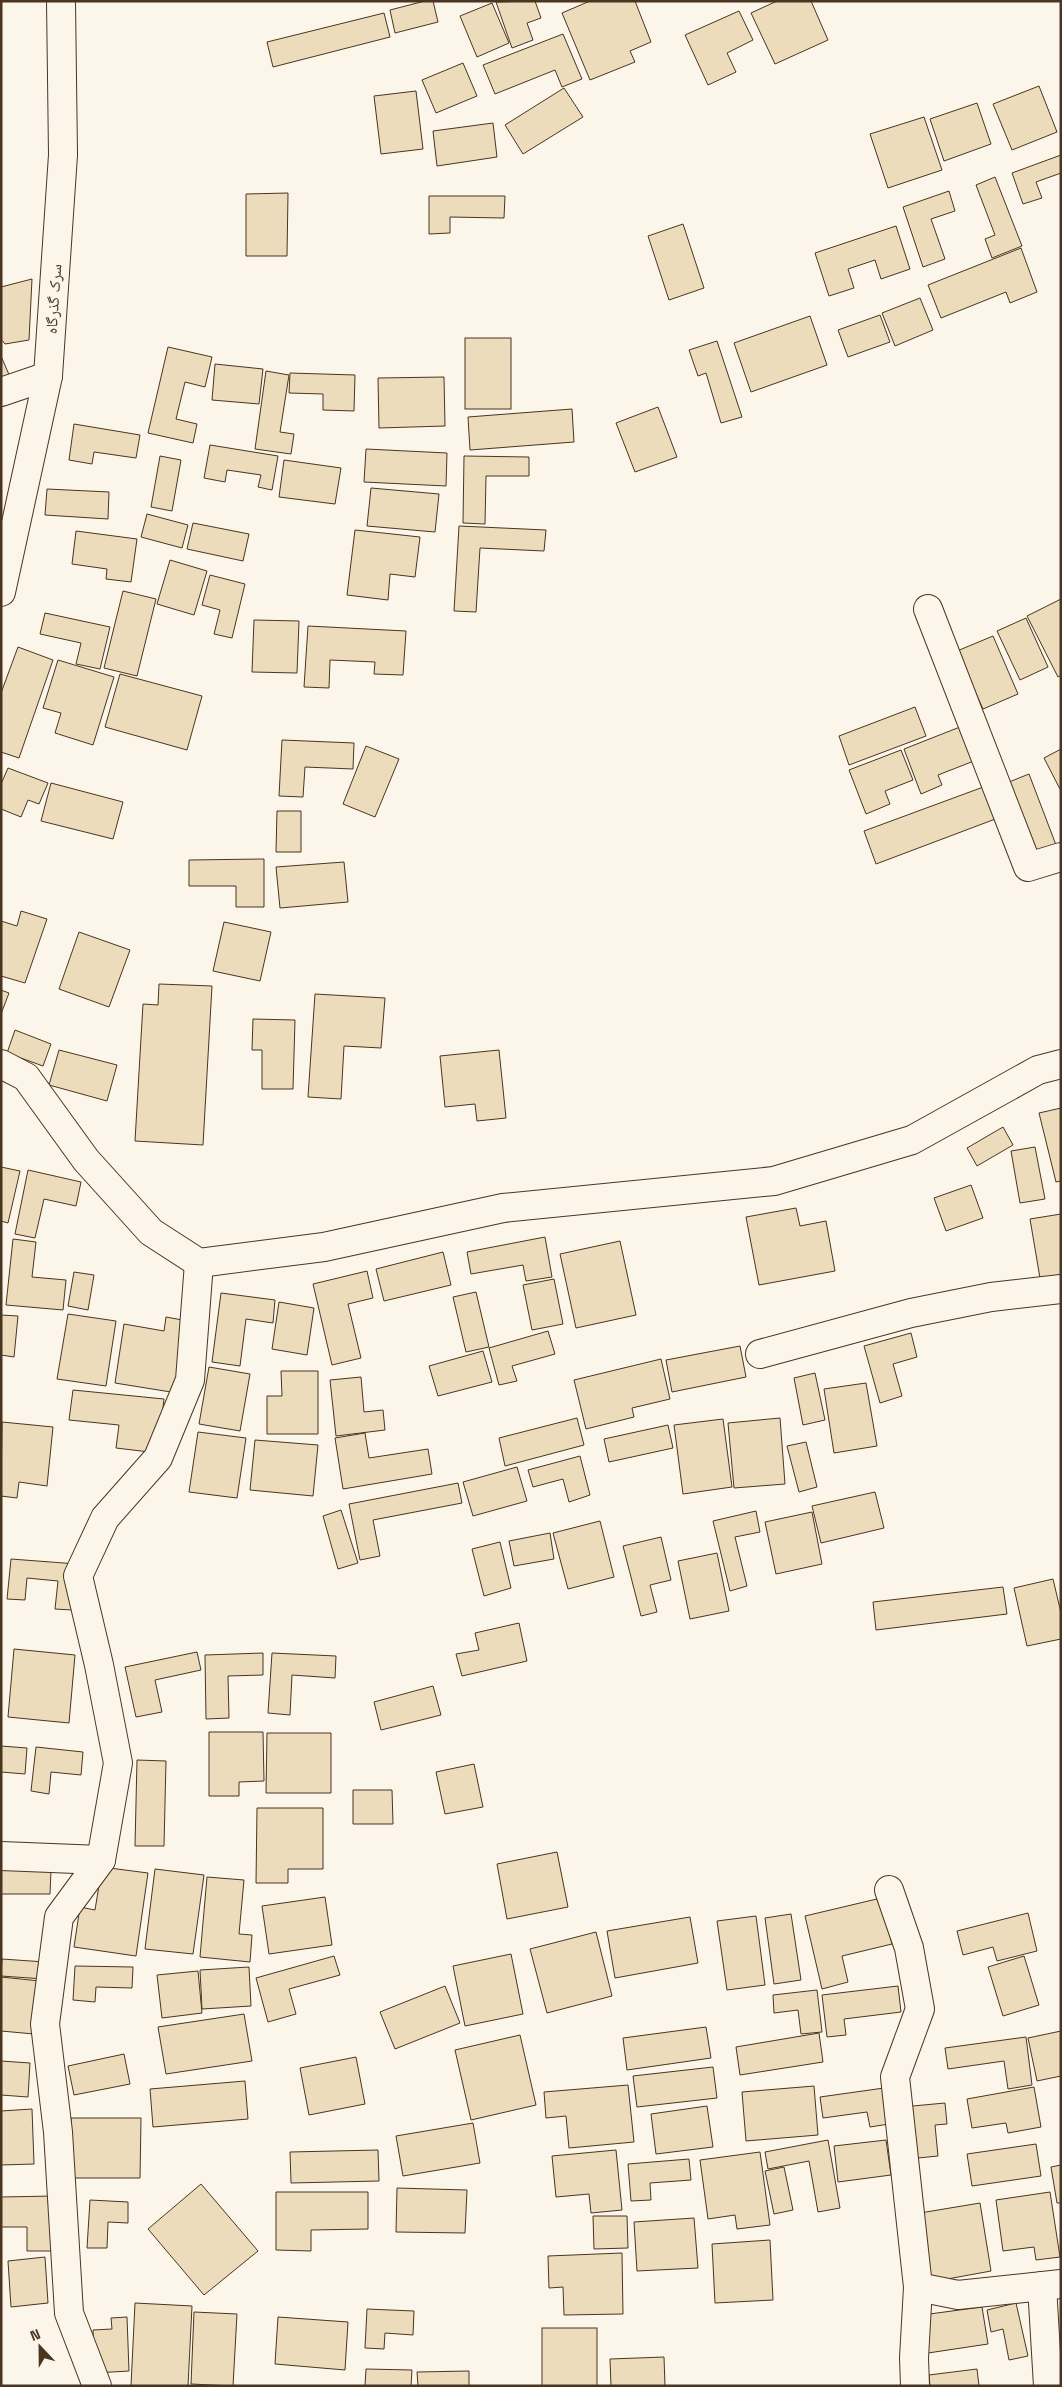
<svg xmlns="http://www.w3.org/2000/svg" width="1062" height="2387" viewBox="0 0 1062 2387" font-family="'Space Grotesk','Noto Naskh Arabic',sans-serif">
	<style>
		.building { fill: #ecdcbc; stroke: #4a3520 }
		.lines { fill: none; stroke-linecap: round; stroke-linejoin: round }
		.minor-casing { stroke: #4a3520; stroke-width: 30 }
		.minor { stroke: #fbf6e9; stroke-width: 28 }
		.labels { text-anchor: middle; stroke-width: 4; stroke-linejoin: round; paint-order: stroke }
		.street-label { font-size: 16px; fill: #4a3520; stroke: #fbf6e9 }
	</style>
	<rect width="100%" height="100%" fill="#fbf6e9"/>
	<g class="building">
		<path d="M425,1H433L438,22L395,33L390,10Z"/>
		<path d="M535,1L541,18L527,23L533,40L512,48L496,2Z"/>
		<path d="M590,1H635L651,42L630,51L635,62L590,80L562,13Z"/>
		<path d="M777,1H811L828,40L775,64L751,13Z"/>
		<path d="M492,3L509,43L477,57L460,16Z"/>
		<path d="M739,11L753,40L727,53L736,72L708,85L685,35Z"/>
		<path d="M384,13L390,37L273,67L267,42Z"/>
		<path d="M563,34L582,79L562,87L555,70L495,94L483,65Z"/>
		<path d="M463,63L477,96L436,113L422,80Z"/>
		<path d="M1039,86L1057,132L1012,150L993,104Z"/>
		<path d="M564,88L583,117L523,154L505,125Z"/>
		<path d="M416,91L423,149L381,154L374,96Z"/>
		<path d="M977,103L991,144L944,161L930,119Z"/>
		<path d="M924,117L942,170L888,188L870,134Z"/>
		<path d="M493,123L497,157L437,166L433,131Z"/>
		<path d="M1061,155V173L1036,182L1042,198L1023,204L1012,173Z"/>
		<path d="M995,177L1022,246L992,258L985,239L995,235L976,185Z"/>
		<path d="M949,191L955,211L931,219L945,259L923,267L903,207Z"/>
		<path d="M288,193L287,256H246V194Z"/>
		<path d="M429,196H505L504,218L450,217V233L429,234Z"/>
		<path d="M683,224L704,288L669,300L648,236Z"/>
		<path d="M896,226L910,269L881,279L875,260L848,269L854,288L829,296L815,253Z"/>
		<path d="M1021,248L1037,292L1010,303L1006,292L941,318L928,285Z"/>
		<path d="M32,279L29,340L5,344L1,339V287Z"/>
		<path d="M920,298L933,330L895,346L882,313Z"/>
		<path d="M880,315L890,342L848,357L838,330Z"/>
		<path d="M810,316L827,365L751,392L734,343Z"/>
		<rect x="465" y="338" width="46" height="71"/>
		<path d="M717,341L742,417L721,423L706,373L698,376L689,350Z"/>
		<path d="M168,347L212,357L205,387L185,382L176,419L197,424L193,443L148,433Z"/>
		<path d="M1,356L10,377L1,381Z"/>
		<path d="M215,364L263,369L259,404L212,400Z"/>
		<path d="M266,371L289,375L280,432L294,434L291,454L255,449Z"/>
		<path d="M290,373L355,375L354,411L323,410V394L289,393Z"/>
		<path d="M444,377L445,426L379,428L378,378Z"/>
		<path d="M658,407L677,457L635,472L616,423Z"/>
		<path d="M572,409L574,442L470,450L468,417Z"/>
		<path d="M74,424L140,435L136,458L94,452L92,464L69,460Z"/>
		<path d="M210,445L278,456L272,490L258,487L261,475L227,470L225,482L204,478Z"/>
		<path d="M366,449L447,453L446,486L364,482Z"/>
		<path d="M160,456L181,460L172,511L151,507Z"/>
		<path d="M464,456L529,457V476H486L485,524L463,523Z"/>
		<path d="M284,460L341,468L335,504L279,497Z"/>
		<path d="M371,488L439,494L435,532L367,526Z"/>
		<path d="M47,489L109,492L108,519L45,515Z"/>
		<path d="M147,514L188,525L182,548L141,537Z"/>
		<path d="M193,523L249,534L243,561L187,549Z"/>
		<path d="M459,526L546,530L544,551L480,548L476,612L454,611Z"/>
		<path d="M355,530L420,537L415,577L390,574L388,600L347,595Z"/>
		<path d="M76,531L137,539L131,582L106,579L107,569L72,564Z"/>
		<path d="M170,560L207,571L194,615L157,604Z"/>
		<path d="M210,575L245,584L232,638L214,634L220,610L202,605Z"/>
		<path d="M123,591L156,599L137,676L104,668Z"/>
		<path d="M1061,599V675L1058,677L1027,616Z"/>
		<path d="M45,613L110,627L100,669L76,664L81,643L40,634Z"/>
		<path d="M1026,618L1048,667L1020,680L997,631Z"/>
		<path d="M254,620L299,621L297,673L252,672Z"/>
		<path d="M308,626L406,631L403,675L374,674L375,662L330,660L329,688L304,687Z"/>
		<path d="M993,636L1018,694L983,709L957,651Z"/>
		<path d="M18,647L53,660L19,758L1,752V693Z"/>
		<path d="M58,660L114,677L93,745L55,733L61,713L43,708Z"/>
		<path d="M120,674L202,696L187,750L105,727Z"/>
		<path d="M915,707L926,736L849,765L839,736Z"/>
		<path d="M965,725L979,759L938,775L942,785L921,794L904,749Z"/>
		<path d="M282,740L354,743L353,769L305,767L303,797L279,796Z"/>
		<path d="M366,746L399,759L375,817L343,804Z"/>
		<path d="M1061,749V791L1044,758Z"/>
		<path d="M901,750L913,780L885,791L890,804L866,814L849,770Z"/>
		<path d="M8,768L48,783L39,804L28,800L21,817L1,809V784Z"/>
		<path d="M1029,774L1056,845L1031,854L1004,784Z"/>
		<path d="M51,783L123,802L113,839L41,821Z"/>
		<path d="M986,786L998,818L876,864L864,831Z"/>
		<path d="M277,811H301V852H276Z"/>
		<path d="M264,859V907H236V886H189V860Z"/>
		<path d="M344,862L348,902L280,908L276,867Z"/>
		<path d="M21,911L47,919L25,983L1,976V921L17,926Z"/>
		<path d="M224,922L271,932L260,981L213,971Z"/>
		<path d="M79,932L130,950L109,1007L59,989Z"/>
		<path d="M159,984L212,986L203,1145L135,1141L143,1004L158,1005Z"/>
		<path d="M1,990L9,993L1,1014Z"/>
		<path d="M315,994L385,998L381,1048L344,1046L341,1099L308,1097Z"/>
		<path d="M253,1019L295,1020L293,1089H262V1050H252Z"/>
		<path d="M15,1030L51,1044L43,1066L7,1053Z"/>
		<path d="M59,1050L117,1065L107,1101L49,1085Z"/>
		<path d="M499,1050L506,1118L477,1121L475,1104L445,1107L440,1056Z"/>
		<path d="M1061,1108V1181L1056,1182L1039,1113Z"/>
		<path d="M1003,1127L1013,1145L977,1166L967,1148Z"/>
		<path d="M1035,1147L1045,1199L1020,1203L1011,1151Z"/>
		<path d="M1,1167L20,1171L8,1223L1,1221Z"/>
		<path d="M28,1170L81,1182L76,1206L44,1199L35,1238L15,1234Z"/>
		<path d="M971,1185L983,1218L946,1231L934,1198Z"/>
		<path d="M796,1208L800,1226L826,1221L835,1271L759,1285L746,1217Z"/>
		<path d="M1061,1214V1280L1041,1284L1030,1219Z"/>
		<path d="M545,1237L552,1277L526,1281L523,1265L471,1274L467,1252Z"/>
		<path d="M13,1239L36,1242L32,1277L66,1280L63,1310L6,1305Z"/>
		<path d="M620,1241L636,1315L576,1328L560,1254Z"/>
		<path d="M443,1252L451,1285L384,1301L376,1269Z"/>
		<path d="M367,1271L373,1298L348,1304L361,1358L332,1365L313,1284Z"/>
		<path d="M74,1272L94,1275L88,1310L68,1306Z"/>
		<path d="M554,1279L563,1324L532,1330L523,1285Z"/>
		<path d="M476,1292L489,1347L466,1352L453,1297Z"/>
		<path d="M221,1293L275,1300L273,1323L246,1319L240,1366L212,1362Z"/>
		<path d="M279,1302L314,1308L307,1355L272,1349Z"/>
		<path d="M68,1314L116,1321L106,1386L57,1379Z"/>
		<path d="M1,1315L18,1316L14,1357L1,1355Z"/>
		<path d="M166,1317L188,1321L177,1393L115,1383L124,1324L164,1331Z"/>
		<path d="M548,1331L555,1354L512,1366L517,1381L499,1385L489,1348Z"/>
		<path d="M911,1333L917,1357L893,1364L902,1396L880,1403L864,1346Z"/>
		<path d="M740,1346L746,1377L672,1392L666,1360Z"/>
		<path d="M483,1351L492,1382L438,1396L429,1366Z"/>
		<path d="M661,1359L670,1399L632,1408L634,1417L586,1429L574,1380Z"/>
		<path d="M209,1367L250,1374L240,1431L199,1424Z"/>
		<path d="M281,1371H318V1434H267V1396H282Z"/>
		<path d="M815,1373L825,1420L803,1425L794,1378Z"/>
		<path d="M361,1377L364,1412L383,1410L385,1430L336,1436L330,1380Z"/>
		<path d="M866,1383L877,1446L834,1453L824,1389Z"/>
		<path d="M73,1390L164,1399L158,1453L116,1448L119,1425L69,1420Z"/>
		<path d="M577,1418L584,1445L505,1466L499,1438Z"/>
		<path d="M780,1418L785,1484L734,1488L728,1423Z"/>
		<path d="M723,1419L732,1487L683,1494L674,1425Z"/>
		<path d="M2,1422L53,1427L47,1486L19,1482L17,1498L1,1496Z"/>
		<path d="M668,1425L673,1448L609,1462L604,1439Z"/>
		<path d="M198,1432L246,1438L237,1498L189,1492Z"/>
		<path d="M365,1433L369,1458L428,1449L432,1474L343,1489L335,1438Z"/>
		<path d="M255,1440L318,1445L313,1496L250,1490Z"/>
		<path d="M806,1442L817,1487L799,1492L787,1446Z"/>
		<path d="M580,1456L590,1495L569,1502L563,1479L533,1487L528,1470Z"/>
		<path d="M517,1467L527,1501L473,1516L463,1482Z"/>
		<path d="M458,1483L462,1503L373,1520L380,1556L360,1560L349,1504Z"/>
		<path d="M875,1492L884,1528L821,1543L812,1506Z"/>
		<path d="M341,1510L358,1563L338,1569L323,1516Z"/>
		<path d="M756,1511L760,1532L735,1537L747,1586L730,1591L713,1521Z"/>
		<path d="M812,1512L822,1564L776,1574L765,1522Z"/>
		<path d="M600,1521L614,1577L568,1589L553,1533Z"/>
		<path d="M550,1533L554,1559L514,1566L509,1541Z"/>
		<path d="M661,1537L671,1580L650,1585L657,1612L641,1616L623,1546Z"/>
		<path d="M500,1542L511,1588L484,1596L472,1549Z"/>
		<path d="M717,1553L729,1611L690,1619L678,1561Z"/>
		<path d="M11,1559L77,1564L72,1610L55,1609L58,1581L27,1578L25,1600L7,1599Z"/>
		<path d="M1053,1579L1061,1613V1639L1027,1646L1014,1588Z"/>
		<path d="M1003,1587L1007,1614L876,1630L873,1602Z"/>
		<path d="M519,1623L527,1661L462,1676L456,1654L479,1650L475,1633Z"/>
		<path d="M14,1649L75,1655L69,1723L8,1717Z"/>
		<path d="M197,1652L201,1670L155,1680L162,1712L136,1717L125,1667Z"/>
		<path d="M263,1653V1675L228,1676L229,1718L206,1719L205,1655Z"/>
		<path d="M272,1653L336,1656L335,1678L292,1675L290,1715L268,1713Z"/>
		<path d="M433,1686L441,1715L381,1730L374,1702Z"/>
		<path d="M209,1732H263L264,1781L239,1782V1796H209Z"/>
		<path d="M267,1733H331V1793H266Z"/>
		<path d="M1,1746L27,1748L25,1774L1,1772Z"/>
		<path d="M36,1747L83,1752L81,1775L51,1772L49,1794L31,1791Z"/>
		<path d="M137,1760L166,1761L164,1846H135Z"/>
		<path d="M474,1764L483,1807L445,1814L436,1772Z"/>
		<path d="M353,1790H392L393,1824H353Z"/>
		<path d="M257,1808H323V1869H288V1883H256Z"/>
		<path d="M557,1852L568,1907L507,1919L497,1864Z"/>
		<path d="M102,1867L148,1873L136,1956L74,1947L80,1907L95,1910Z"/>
		<path d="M1,1869L51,1870L50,1894H1Z"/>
		<path d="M155,1869L204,1875L193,1954L145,1949Z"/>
		<path d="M207,1877L244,1880L239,1934L252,1935L250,1962L200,1957Z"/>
		<path d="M325,1897L332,1945L269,1954L262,1906Z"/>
		<path d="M881,1898L892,1944L842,1956L848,1982L822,1989L805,1916Z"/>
		<path d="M1028,1913L1037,1951L997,1961L993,1947L963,1955L957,1931Z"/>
		<path d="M791,1914L801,1980L774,1984L765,1918Z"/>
		<path d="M756,1916L765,1985L727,1990L717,1921Z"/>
		<path d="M690,1917L698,1963L615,1978L607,1931Z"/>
		<path d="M596,1932L612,1996L547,2013L530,1949Z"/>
		<path d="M511,1954L523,2014L465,2026L453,1966Z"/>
		<path d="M334,1956L340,1975L289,1989L296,2014L268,2022L256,1978Z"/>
		<path d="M1024,1956L1039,2005L1003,2016L988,1967Z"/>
		<path d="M2,1959L45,1962L44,1979L1,1976Z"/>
		<path d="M75,1966L133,1967L132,1988L96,1987L95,2002L73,2000Z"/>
		<path d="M249,1967L251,2006L202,2009L200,1970Z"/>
		<path d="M198,1971L202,2013L162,2018L157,1975Z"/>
		<path d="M1,1977L40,1981L34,2034L1,2031Z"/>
		<path d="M445,1986L460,2023L395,2049L380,2012Z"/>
		<path d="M898,1986L901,2012L844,2019L846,2035L827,2037L822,1995Z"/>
		<path d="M817,1990L822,2032L801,2034L798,2010L774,2013L773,1995Z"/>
		<path d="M244,2014L252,2061L166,2074L158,2027Z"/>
		<path d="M706,2027L711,2058L627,2070L623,2038Z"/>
		<path d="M1061,2031V2076L1037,2081L1028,2038Z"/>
		<path d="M819,2033L823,2062L740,2075L736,2047Z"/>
		<path d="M520,2035L536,2105L471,2120L455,2050Z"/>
		<path d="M1026,2037L1032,2085L1008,2089L1004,2061L948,2069L945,2048Z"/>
		<path d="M124,2054L130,2084L74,2095L68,2066Z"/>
		<path d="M356,2057L365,2104L309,2115L300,2068Z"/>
		<path d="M1,2061L30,2063L28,2097L1,2095Z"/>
		<path d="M713,2067L717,2098L637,2107L633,2076Z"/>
		<path d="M245,2081L248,2119L153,2127L150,2089Z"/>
		<path d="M628,2085L634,2142L569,2148L566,2116L546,2118L544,2092Z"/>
		<path d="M814,2086L818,2135L746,2141L742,2092Z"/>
		<path d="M1034,2087L1041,2127L1008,2133L1006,2123L972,2128L967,2099Z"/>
		<path d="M884,2088L889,2124L870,2127L867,2112L823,2118L820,2097Z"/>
		<path d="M945,2103L947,2124L935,2125L938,2156L908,2159L902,2107Z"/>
		<path d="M707,2106L713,2147L656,2154L651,2114Z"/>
		<path d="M32,2109L34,2164L1,2165V2111Z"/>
		<path d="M71,2118H141L140,2178H71Z"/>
		<path d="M473,2123L480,2163L403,2176L396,2136Z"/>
		<path d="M828,2140L840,2208L818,2212L809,2161L768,2169L765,2152Z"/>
		<path d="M886,2140L891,2175L838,2182L834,2146Z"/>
		<path d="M1036,2144L1041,2176L972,2186L967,2154Z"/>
		<path d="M378,2150L379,2181L291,2183L290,2152Z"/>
		<path d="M616,2150L622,2210L591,2213L589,2194L556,2197L552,2156Z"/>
		<path d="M760,2152L770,2225L737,2229L735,2215L708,2219L700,2160Z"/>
		<path d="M689,2159L691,2180L650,2183L651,2200L631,2201L628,2164Z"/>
		<path d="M1061,2165V2203H1057L1051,2167Z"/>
		<path d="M784,2167L793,2210L774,2214L765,2171Z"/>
		<path d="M201,2184L258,2251L204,2295L148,2229Z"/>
		<path d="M397,2188L467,2190L465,2233L396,2232Z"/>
		<path d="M276,2192H368V2229L311,2230V2251L276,2250Z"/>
		<path d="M1050,2192L1060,2257L1036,2260L1034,2247L1003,2251L996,2200Z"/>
		<path d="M54,2196L55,2251H27V2227H1V2197Z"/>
		<path d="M90,2200L128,2202V2223L108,2222L107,2248H87Z"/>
		<path d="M980,2203L991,2271L931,2282L920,2213Z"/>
		<path d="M593,2216H627L628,2248L594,2249Z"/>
		<path d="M694,2218L698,2268L637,2271L634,2222Z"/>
		<path d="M770,2240L773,2300L715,2303L712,2244Z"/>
		<path d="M622,2253L623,2314L564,2315L563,2287L549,2288L548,2256Z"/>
		<path d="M45,2257L48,2303L11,2307L8,2261Z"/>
		<path d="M135,2303L192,2306L188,2386H131Z"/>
		<path d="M1016,2303L1028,2356L1009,2360L1003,2329L991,2332L987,2310Z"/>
		<path d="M982,2307L988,2344L928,2353L922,2315Z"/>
		<path d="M367,2309L414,2311L413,2335L385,2333L384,2349L365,2348Z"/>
		<path d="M194,2312L237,2314L233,2386L191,2384Z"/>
		<path d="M127,2317L129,2371L95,2373L93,2330L112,2329L111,2318Z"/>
		<path d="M278,2317L348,2322L345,2370L275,2364Z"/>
		<rect x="542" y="2328" width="55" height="58"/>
		<path d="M664,2357L665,2386H611L610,2359Z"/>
		<path d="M366,2369L412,2370L411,2386H365Z"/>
		<path d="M977,2369L979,2386H930L929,2375Z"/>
		<path d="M469,2371V2386H418L417,2372Z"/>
	</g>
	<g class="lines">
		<defs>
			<g id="minor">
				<path d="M1,392L48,376"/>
				<path d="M1,592L48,376L63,155L61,1"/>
				<path d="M928,609L1028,867L1061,857"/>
				<path d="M1,1064L26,1077L86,1160L151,1232L199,1263L324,1247L503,1208L774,1181L912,1140L1038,1070L1061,1064"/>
				<path d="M760,1354L911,1313L991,1297L1061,1289"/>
				<path d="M1,1856L101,1860"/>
				<path d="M889,1890L909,1948L920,2009L895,2077L918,2287L958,2295L1061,2284"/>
				<path d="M1042,2286L1048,2386"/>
				<path d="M97,2386L69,2313L58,2132L45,2024L59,1917L101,1860L118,1763L99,1665L78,1576L105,1518L158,1458L190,1380L199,1263"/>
				<path d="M915,2386L914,2358L918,2287"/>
			</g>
		</defs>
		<use href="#minor" class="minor-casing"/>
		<use href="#minor" class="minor"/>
	</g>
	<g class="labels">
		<g class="street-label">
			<text transform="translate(53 299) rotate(-86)" y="6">سرک گذرگاه</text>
		</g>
	</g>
	<rect width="1062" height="2387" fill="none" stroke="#4a3520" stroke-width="5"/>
	<g transform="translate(40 2347) rotate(338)" stroke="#fbf6e9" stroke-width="4" paint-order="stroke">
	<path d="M0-4L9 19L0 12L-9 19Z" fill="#4a3520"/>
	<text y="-8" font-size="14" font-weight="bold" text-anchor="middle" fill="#4a3520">N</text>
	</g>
</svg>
